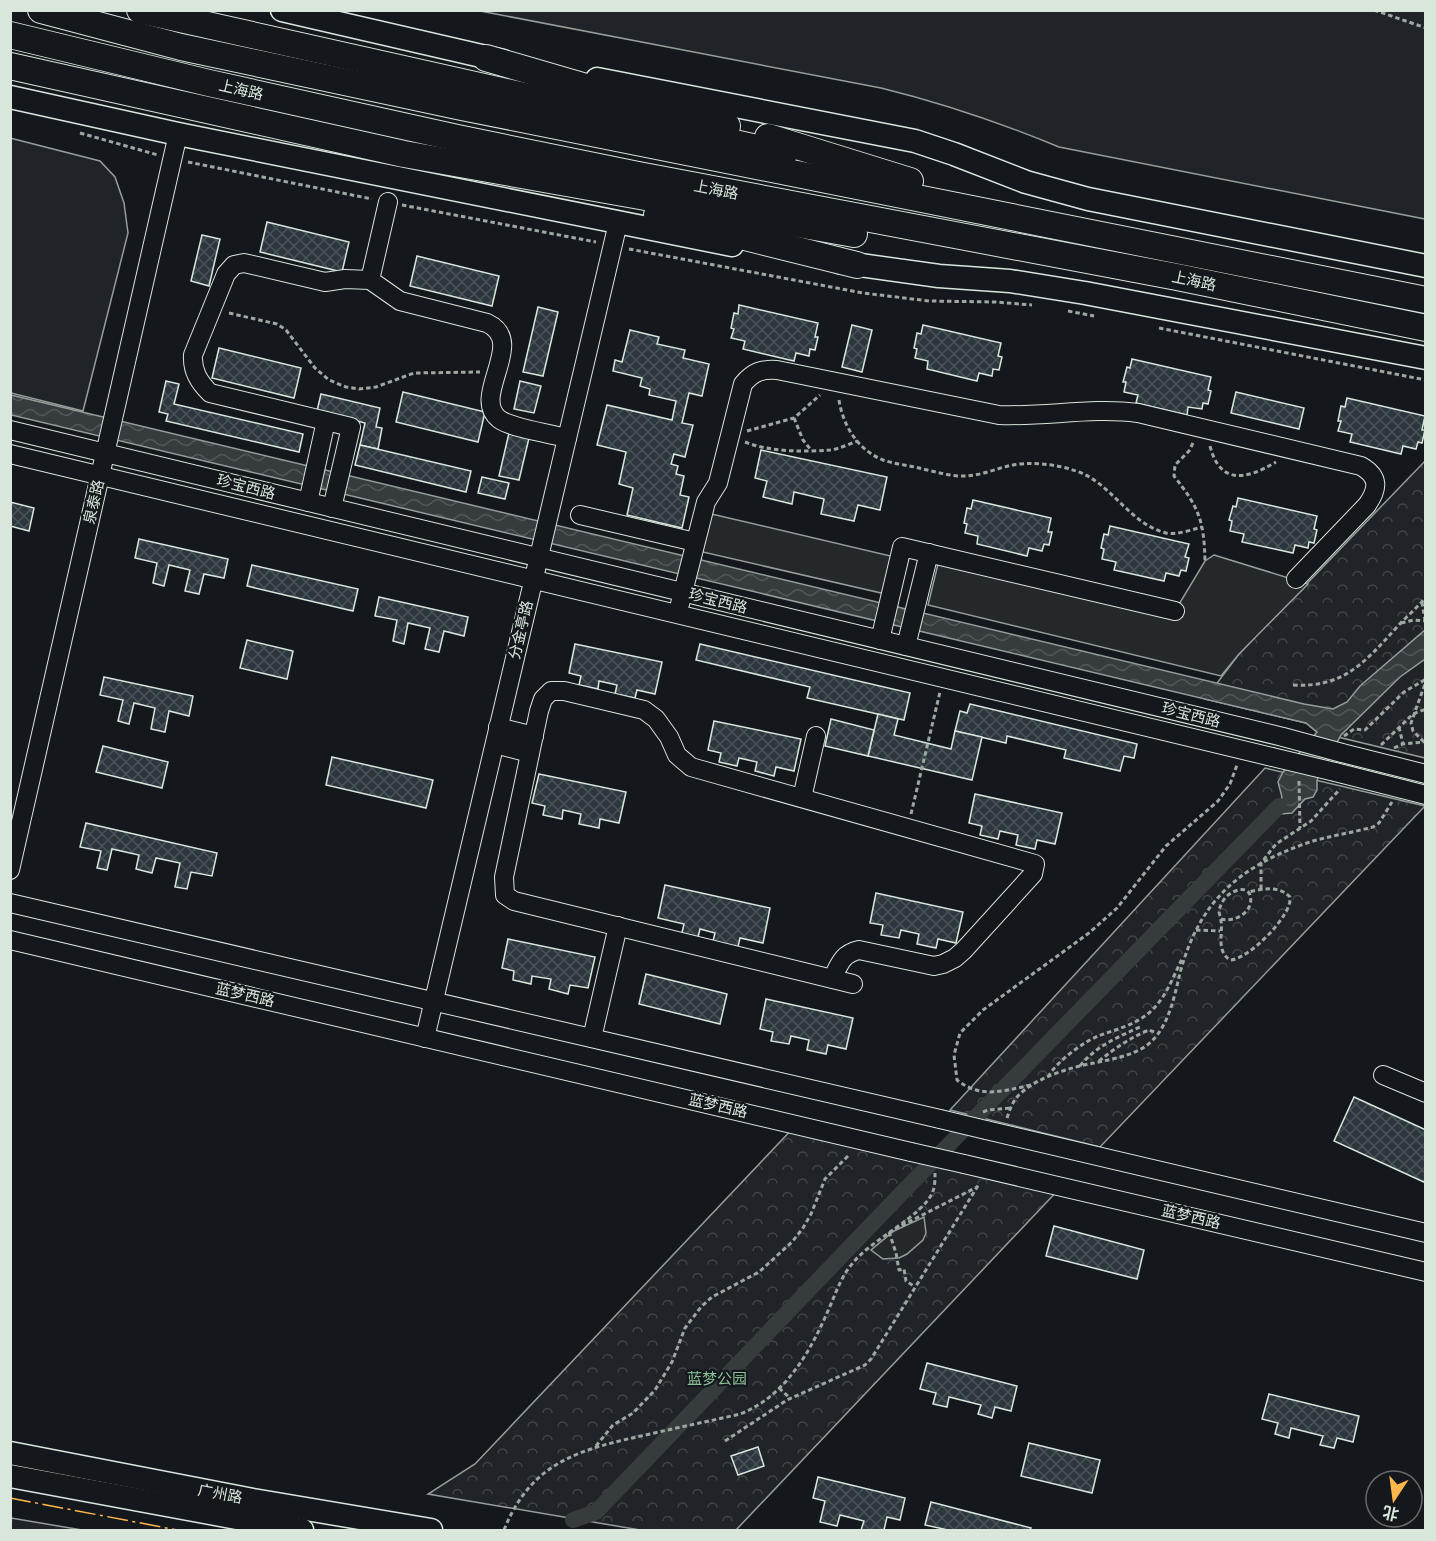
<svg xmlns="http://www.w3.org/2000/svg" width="1436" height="1541" viewBox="0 0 1436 1541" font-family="Lato,'Noto Sans SC',sans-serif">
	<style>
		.grass { fill: #202428; stroke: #939e99; stroke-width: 1.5 }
		.park { fill: url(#park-crowns); stroke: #939e99; stroke-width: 1.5 }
		.parking { fill: #24282b; stroke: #939e99; stroke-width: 1.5 }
		.water { fill: url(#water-waves); stroke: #939e99; stroke-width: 1.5 }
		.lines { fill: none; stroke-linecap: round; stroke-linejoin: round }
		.canal { stroke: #363b3e; stroke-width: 16 }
		.building { fill: url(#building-cross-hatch); stroke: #d8e6dc; stroke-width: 1.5 }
		.minor-casing { stroke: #d8e6dc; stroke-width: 20 }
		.major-casing { stroke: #d8e6dc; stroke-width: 25 }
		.highway-casing { stroke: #d8e6dc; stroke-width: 28 }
		.path { stroke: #9da8a2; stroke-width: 3; stroke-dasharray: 4.5 3; stroke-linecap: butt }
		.minor { stroke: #14181c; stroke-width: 18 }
		.major { stroke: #14181c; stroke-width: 22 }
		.highway { stroke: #14181c; stroke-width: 26 }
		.minor-bridge-casing { stroke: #d8e6dc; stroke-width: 20; stroke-linecap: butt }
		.minor-bridge { stroke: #14181c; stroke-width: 18 }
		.power { stroke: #ffb74d; stroke-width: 1.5; stroke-dasharray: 21 4.5 3 4.5; stroke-linecap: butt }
		.labels { text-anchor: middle; stroke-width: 4.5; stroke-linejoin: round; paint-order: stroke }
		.street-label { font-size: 15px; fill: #d8e6dc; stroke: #14181c }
		.park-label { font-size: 15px; fill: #8ac095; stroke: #14181c }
	</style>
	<defs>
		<pattern id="park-crowns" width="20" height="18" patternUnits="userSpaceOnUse" patternTransform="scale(1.5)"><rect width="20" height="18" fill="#202428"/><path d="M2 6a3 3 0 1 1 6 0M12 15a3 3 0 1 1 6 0" fill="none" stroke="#404447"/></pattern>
		<pattern id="water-waves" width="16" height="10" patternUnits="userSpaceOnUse" patternTransform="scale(1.5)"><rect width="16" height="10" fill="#363b3e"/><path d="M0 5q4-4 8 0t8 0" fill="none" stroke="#525759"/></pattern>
		<pattern id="building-cross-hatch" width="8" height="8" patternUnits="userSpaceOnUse" patternTransform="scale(1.5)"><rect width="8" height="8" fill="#2c363c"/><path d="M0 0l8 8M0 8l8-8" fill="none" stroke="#4a5358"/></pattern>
	</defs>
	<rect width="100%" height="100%" fill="#14181c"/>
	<g class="grass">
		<path d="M480,11H1425V219L1059,147C1001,123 942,103 881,88Z"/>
		<path d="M10,138L100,161L115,177L124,203L128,233L83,411L11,393Z"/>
	</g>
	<g class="park">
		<path d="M1425,461V758L1317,732L1306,723L1205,699L1239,654Z"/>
		<path d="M1265,768L1425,806L1100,1147L950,1110Z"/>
		<path d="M797,1124L1062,1186L736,1530H640L428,1494L475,1464Z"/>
		<path d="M11,1518L82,1530H11Z"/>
	</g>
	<g class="parking">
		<path d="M703,512L899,558L890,595L694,550Z"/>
		<path d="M1214,555L1308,584L1239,654L1221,676L928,605L940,556L1175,611L1205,561Z"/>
		<path d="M924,1217L926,1233L923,1240L907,1254L899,1258L883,1259L871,1250L894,1231Z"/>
	</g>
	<path class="water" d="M11,395L1304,704L1333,709L1347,702L1360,686L1425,630V659L1400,677L1341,735L1317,780V790L1313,797L1305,799L1292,813L1281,814L1279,806L1282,797L1278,782L1283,772L1317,732L1306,723L11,415Z"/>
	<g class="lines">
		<path class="canal" d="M573,1520L596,1512L895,1200L1279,806"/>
	</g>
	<g class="building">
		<path d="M267,222L349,242L342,272L260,252Z"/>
		<path d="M202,235L220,239L209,286L191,281Z"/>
		<path d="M417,256L499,276L492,306L410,286Z"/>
		<path d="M739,305L818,323L815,337H818L815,350L810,349L809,356L796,353L794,361L743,349L745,341L731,338L734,329L731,328L734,313L738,314Z"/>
		<path d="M538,307L558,312L543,376L523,372Z"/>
		<path d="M852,325L872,330L862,372L842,367Z"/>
		<path d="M923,325L1001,343L998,356L1002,357L999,370L993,369L992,376L979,373L977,381L927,369L928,361L915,358L917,349L914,348L917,333L921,334Z"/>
		<path d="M630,330L659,337L657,344L685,350L683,358L709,364L702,396L689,393L682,423L693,425L685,457L674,454L671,464L678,466L676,474L684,476L680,495L689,497L682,528L627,515L633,488L619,484L626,452L597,445L607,405L672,420L676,401L649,395L650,389L640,386L642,378L613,371L615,360L622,362Z"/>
		<path d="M219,348L301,368L294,398L212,378Z"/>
		<path d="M1132,359L1211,377L1208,390L1211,391L1208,404L1203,403L1202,409L1188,407L1187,415L1136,403L1138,395L1124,392L1126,382H1123L1127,367L1130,368Z"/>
		<path d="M166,381L179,384L174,404L303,434L299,452L166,421L168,414L159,412Z"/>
		<path d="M520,381L541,386L534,413L514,409Z"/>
		<path d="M403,392L485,412L478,442L396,422Z"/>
		<path d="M1236,392L1304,408L1299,429L1231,413Z"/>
		<path d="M321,394L380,408L376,427L382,428L378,449L360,445L365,423L317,411Z"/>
		<path d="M1347,398L1425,416L1422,430H1425L1422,443L1418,442L1416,449L1403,446L1401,454L1350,442L1352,434L1338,431L1341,421H1338L1341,406L1345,407Z"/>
		<path d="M509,433L529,438L519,480L499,476Z"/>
		<path d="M360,445L471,471L466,492L355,465Z"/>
		<path d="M761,450L887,477L880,510L858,505L854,521L821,514L824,499L794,492L792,504L763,497L767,481L755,478Z"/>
		<path d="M482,477L509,483L505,499L478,493Z"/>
		<path d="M1238,498L1317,516L1314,529L1317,530L1314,543L1309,542L1308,548L1295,545L1293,553L1242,542L1244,534L1230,531L1232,521L1229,520L1233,506L1236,507Z"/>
		<path d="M973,500L1051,518L1048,532H1052L1049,545L1044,544L1042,551L1029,548L1027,556L977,544L978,536L965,533L967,524L964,523L967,508L971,509Z"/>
		<path d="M10,502L34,508L29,531L10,526Z"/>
		<path d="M1110,526L1189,544L1185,557L1189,558L1186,571L1181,570L1179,576L1166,573L1164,581L1114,570L1116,562L1102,559L1104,549L1101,548L1104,534L1108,535Z"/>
		<path d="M139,539L228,559L224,578L204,574L199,594L185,591L190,570L169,565L164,586L153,583L157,563L135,558Z"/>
		<path d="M252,565L358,589L353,611L247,586Z"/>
		<path d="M379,597L468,617L464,636L444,631L439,652L425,649L430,628L408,623L404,644L393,641L397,620L375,616Z"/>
		<path d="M247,640L293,651L287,679L240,668Z"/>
		<path d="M575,644L662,662L655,694L637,690L635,698L615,694L617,685L599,681L598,689L579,685L581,676L569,673Z"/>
		<path d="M700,644L910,693L904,720L807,698L810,687L696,660Z"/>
		<path d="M104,677L193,696L189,716L169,711L165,732L151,729L155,708L134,703L129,724L118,721L123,700L100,695Z"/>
		<path d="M970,704L1137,744L1134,758L1124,756L1120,771L1064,758L1066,750L1007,736L1006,743L955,731L960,711L967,713Z"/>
		<path d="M878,714L898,719L894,735L951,749L955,731L982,737L972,780L868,756Z"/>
		<path d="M831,719L874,730L868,756L825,746Z"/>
		<path d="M714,721L801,739L794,771L776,767L774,776L755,771L757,762L739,758L737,766L719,762L721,753L708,750Z"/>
		<path d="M103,746L168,762L162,788L96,772Z"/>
		<path d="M332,757L433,780L426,808L326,785Z"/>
		<path d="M539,774L626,792L619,823L600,819L599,828L579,824L581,814L563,810L562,819L543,815L545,806L532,803Z"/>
		<path d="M975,794L1062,813L1055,844L1037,840L1035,849L1016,845L1018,835L1000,831L998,839L980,835L982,826L969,823Z"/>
		<path d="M86,823L217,853L212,876L191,872L187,889L175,887L180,863L156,858L152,873L136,869L139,855L112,849L107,870L97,868L101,851L80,847Z"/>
		<path d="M665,885L770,908L763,943L740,938L737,951L712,945L715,933L700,929L697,941L681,937L684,924L658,918Z"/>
		<path d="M876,893L963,912L956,943L938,939L936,948L917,944L919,934L901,930L899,938L881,935L883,925L870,923Z"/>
		<path d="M508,939L595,957L588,988L570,985L568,994L549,989L551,979L532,976L531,984L513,980L514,971L502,968Z"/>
		<path d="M646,974L727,994L720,1024L639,1004Z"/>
		<path d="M766,999L853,1018L846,1049L828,1045L826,1054L807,1050L809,1040L791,1036L789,1044L771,1041L773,1032L760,1029Z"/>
		<path d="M1354,1097L1426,1130V1183L1334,1141Z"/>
		<path d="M1054,1226L1144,1250L1137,1279L1046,1256Z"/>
		<path d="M927,1363L1017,1386L1011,1411L995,1407L992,1418L978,1414L981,1405L949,1397L947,1407L933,1404L936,1393L920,1389Z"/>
		<path d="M1269,1394L1359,1416L1353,1442L1337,1438L1334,1448L1320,1445L1323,1436L1291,1428L1289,1438L1275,1434L1278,1423L1262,1419Z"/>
		<path d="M1029,1443L1100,1460L1092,1493L1021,1476Z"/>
		<path d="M758,1447L764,1466L738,1475L731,1456Z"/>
		<path d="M818,1477L905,1498L900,1520L887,1517L884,1530H861L864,1521L840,1515L837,1526L820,1522L825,1501L813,1498Z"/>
		<path d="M931,1502L1031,1528L1030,1530H948L925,1525Z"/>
	</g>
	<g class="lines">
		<defs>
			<g id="minor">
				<path d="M370,280L388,202"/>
				<path d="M10,430L1283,737"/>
				<path d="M10,454L1272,757"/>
				<path d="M308,502L326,421"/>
				<path d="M332,508L351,427L210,393C199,382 192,371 193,355L226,274L234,265L244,263L325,282L345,279L370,280L400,301L487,323C528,342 470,396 499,419C511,428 551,434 567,438"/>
				<path d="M580,515L695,542"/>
				<path d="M680,604L706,502L718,483L743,384C753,372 761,369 777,370L999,415C1045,417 1092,407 1138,413L1361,466C1380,477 1378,489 1367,505L1296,579"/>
				<path d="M880,640L902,547L1175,611"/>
				<path d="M906,646L929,553"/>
				<path d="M498,727L534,736"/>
				<path d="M495,744L530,753"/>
				<path d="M1342,753L1426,774"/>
				<path d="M1335,772L1426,795"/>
				<path d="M802,798L816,736"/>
				<path d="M10,870L178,134"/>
				<path d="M10,903L940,1119"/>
				<path d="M10,940L911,1152"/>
				<path d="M832,979C840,963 842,954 859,950L934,966L943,964L955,958L964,950L1033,874L1035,864L691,767L677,755L669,737L656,719L644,710L564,691H551L543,699L539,711L504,877L505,895L514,901L853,984"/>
				<path d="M425,1038L618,223"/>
				<path d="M592,1038L618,926"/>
				<path d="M1383,1075L1426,1093"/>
				<path d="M986,1130L1426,1233"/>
				<path d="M964,1164L1426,1272"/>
			</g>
			<g id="major">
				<path d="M282,10L503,61"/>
				<path d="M597,79L915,141L954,154L1026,182L1088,199L1426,266"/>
				<path d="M10,97L178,134L732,245"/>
				<path d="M839,262L939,276L1010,281L1085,293L1426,358"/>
				<path d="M10,1453L253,1500L431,1530"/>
				<path d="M10,1476L302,1530"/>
			</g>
			<g id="highway">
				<path d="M41,10L181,47L462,107L1426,300"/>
				<path d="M140,10L784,154"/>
				<path d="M10,35L209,83L457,138L638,175L1177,277L1426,328"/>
				<path d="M486,58L603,92L727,126"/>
				<path d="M10,66L404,154L854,234"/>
				<path d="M768,137L910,181"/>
				<path d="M657,215L857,265"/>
			</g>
		</defs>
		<use href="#minor" class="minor-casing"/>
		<use href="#major" class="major-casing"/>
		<use href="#highway" class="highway-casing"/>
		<g class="path">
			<path d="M1374,10L1426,28"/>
			<path d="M80,133L158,155"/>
			<path d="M188,162L372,199"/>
			<path d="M402,205L596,242"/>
			<path d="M629,249L863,293L929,301L995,302L1032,305"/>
			<path d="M1068,311L1094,316"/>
			<path d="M229,313L277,324L286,330L315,368L329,380L346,387L359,389L376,387L414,373L480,372"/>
			<path d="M1159,328L1426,380"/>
			<path d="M839,400C843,426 858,450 883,460C894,464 907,465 919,468C932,471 946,475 959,476C977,477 992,470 1008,466C1029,461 1056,464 1076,471C1111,482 1129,524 1166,533C1177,535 1191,530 1202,527"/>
			<path d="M794,418L803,440L811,450"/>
			<path d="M747,431L794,418L820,395"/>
			<path d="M745,442C769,452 804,452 830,450C839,449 849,444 858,441"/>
			<path d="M1193,443L1189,451L1175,465L1174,476C1199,508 1204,520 1205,561"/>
			<path d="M1210,446C1220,485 1246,480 1276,462"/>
			<path d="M1422,602L1425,621"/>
			<path d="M1401,623L1414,620L1426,621"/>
			<path d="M1293,685C1344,688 1365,662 1397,627C1406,617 1417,608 1426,597"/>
			<path d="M1399,727L1403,744"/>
			<path d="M1344,736L1354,729L1365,730L1404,692L1426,679"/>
			<path d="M1424,742L1413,731L1411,723L1426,681"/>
			<path d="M1381,745L1413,714L1426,709"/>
			<path d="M1394,748L1403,744L1424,742"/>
			<path d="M1299,781L1300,828"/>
			<path d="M911,814L940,692"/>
			<path d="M1261,889V863L1276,844L1311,821L1340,789"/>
			<path d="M1221,919C1234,923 1255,912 1250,895C1246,884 1230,892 1225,898C1222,902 1220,906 1219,911C1219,914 1221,917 1221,921C1223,934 1216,951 1230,960C1248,960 1293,915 1290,897C1279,885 1262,889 1248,892"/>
			<path d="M1196,930L1220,931"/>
			<path d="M1099,1061C1114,1049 1131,1037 1149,1030L1157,1033"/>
			<path d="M1080,1066C1096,1046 1118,1037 1140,1027"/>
			<path d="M1048,1077C1056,1062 1082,1043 1098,1036C1117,1029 1140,1024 1155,1007C1167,994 1174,975 1182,959"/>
			<path d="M1031,1085C1003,1091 981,1099 957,1080L954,1055L960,1033L983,1010L1089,933L1117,908L1166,846L1218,801L1230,784L1237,765"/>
			<path d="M983,1112L988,1110L1011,1108"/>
			<path d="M1007,1118C1010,1109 1013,1100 1020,1094C1037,1077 1072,1067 1094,1063C1112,1059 1131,1056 1146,1046C1168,1030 1174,998 1180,973C1199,902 1238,867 1307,843C1328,836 1351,833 1373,827L1379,823L1392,802"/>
			<path d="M895,1229L977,1187"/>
			<path d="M889,1232L896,1253L899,1270L904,1269L906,1281L915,1287"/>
			<path d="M779,1388L791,1399"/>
			<path d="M725,1441L787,1400L865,1365L871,1359L979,1184"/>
			<path d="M596,1446L613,1425L633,1413L655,1390L672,1362L685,1328L701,1307L712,1297L759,1272L792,1242L803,1228L811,1214L825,1179L850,1154"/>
			<path d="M504,1530C532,1460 582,1449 650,1434C680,1427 710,1421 740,1414C784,1397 809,1354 827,1313C835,1296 840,1278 852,1264C870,1240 925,1215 933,1191C935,1186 935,1179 935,1173"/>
		</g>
		<use href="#minor" class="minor"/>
		<use href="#major" class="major"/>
		<use href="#highway" class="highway"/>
		<defs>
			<g id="minor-bridge">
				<path d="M1283,737L1342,753"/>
				<path d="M1272,757L1335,772"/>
				<path d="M940,1119L986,1130"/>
				<path d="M911,1152L964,1164"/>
			</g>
		</defs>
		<use href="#minor-bridge" class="minor-bridge-casing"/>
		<use href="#minor-bridge" class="minor-bridge"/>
		<path class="power" d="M10,1498L177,1530"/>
	</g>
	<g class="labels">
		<g class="street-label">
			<text transform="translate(241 90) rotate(13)" y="5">上海路</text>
			<text transform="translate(716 190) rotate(11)" y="5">上海路</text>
			<text transform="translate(1194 281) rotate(12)" y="5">上海路</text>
			<text transform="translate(246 487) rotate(14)" y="5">珍宝西路</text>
			<text transform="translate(94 502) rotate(-77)" y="5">泉泰路</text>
			<text transform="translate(718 601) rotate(14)" y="5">珍宝西路</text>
			<text transform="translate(521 630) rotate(-77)" y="5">分金亭路</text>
			<text transform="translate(1191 715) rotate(14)" y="5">珍宝西路</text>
			<text transform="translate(245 995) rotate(13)" y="5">蓝梦西路</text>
			<text transform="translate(718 1106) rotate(13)" y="5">蓝梦西路</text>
			<text transform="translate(1191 1217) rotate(13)" y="5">蓝梦西路</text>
			<text transform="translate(220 1494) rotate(11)" y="5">广州路</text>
		</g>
		<g class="park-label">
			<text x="717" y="1384">蓝梦公园</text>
		</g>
	</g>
	<rect width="1436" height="1541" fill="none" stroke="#d8e6dc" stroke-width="24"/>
	<g transform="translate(1394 1499) rotate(193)"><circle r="28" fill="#14181c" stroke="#626a69" stroke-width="1.5"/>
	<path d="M0-4.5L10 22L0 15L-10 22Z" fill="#ffb74d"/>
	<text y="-9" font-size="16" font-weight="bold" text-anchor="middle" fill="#d8e6dc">北</text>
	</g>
</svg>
